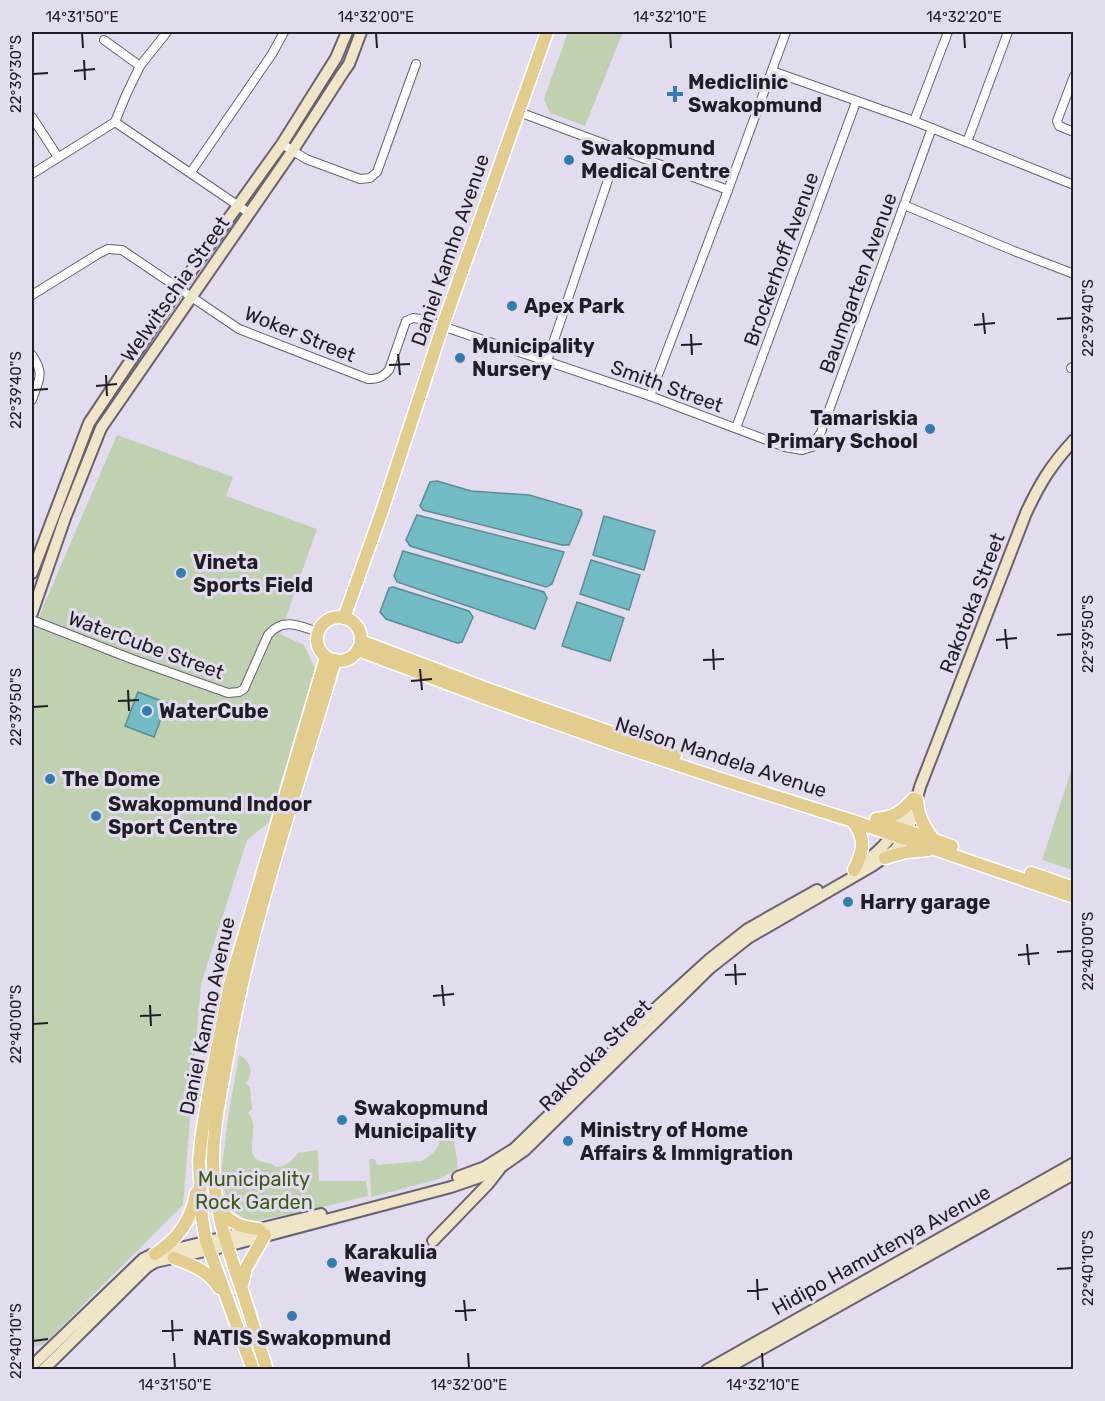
<svg xmlns="http://www.w3.org/2000/svg" width="1105" height="1401" viewBox="0 0 1105 1401" font-family="Rubik,sans-serif">
	<style>
		.green { fill: #c0d1b1 }
		.water { fill: #73bcc5; stroke: #5a8d95; stroke-width: 1.5 }
		.lines { fill: none; stroke-linecap: round; stroke-linejoin: round }
		.street-casing { stroke: #686272; stroke-width: 10 }
		.secondary-casing { stroke: #686272; stroke-width: 14 }
		.primary-casing { stroke: #fff; stroke-width: 15 }
		.street { stroke: #fff; stroke-width: 8 }
		.secondary { stroke: #f0e6c7; stroke-width: 10 }
		.primary { stroke: #e2cd8e; stroke-width: 12 }
		.ticks { fill: none; stroke: #201e25; stroke-width: 2 }
		.poi-dot { fill: #327cb0; stroke: #e3dcef; stroke-width: 2 }
		.labels { text-anchor: middle; stroke-width: 6; stroke-linejoin: round; paint-order: stroke }
		.poi-label { font-size: 20px; font-weight: bold; fill: #201e25; stroke: #e3dcef; text-anchor: start }
		.street-label { font-size: 20px; fill: #201e25; stroke: #e3dcef }
		.park-label { font-size: 20px; fill: #3c5b12; stroke: #e3dcef }
		.neatline { fill: none; stroke: #201e25; stroke-width: 2 }
		.ticks-label { font-size: 15px; text-anchor: middle; fill: #201e25 }
	</style>
	<rect width="100%" height="100%" fill="#e3dcef"/>
	<g class="green">
		<path d="M568,32H623L585,126L550,113L544,99Z"/>
		<path d="M117,435L233,477L226,496L317,529L280,634L304,645L315,668L269,822L247,840L201,984L183,1205L43,1345L32,1347V638L43,607Z"/>
		<path d="M1073,765V870L1042,860Z"/>
		<path d="M239,1055C251,1061 254,1073 246,1084L250,1087L252,1109L248,1113C264,1130 235,1162 271,1163L275,1167C287,1166 291,1162 298,1153L318,1150L319,1181H366L368,1196L315,1209L250,1222L228,1208L221,1175L228,1118Z"/>
		<path d="M447,1129L453,1132L458,1169L436,1180L371,1197L369,1159H375L377,1165L422,1161L433,1153L439,1145L436,1134Z"/>
	</g>
	<g class="water">
		<path d="M437,481L471,491L529,495L581,510L582,514L569,545H562L423,510L420,506L430,482Z"/>
		<path d="M417,515L564,552L552,584L546,587L410,546L406,540Z"/>
		<path d="M604,516L655,531L644,570L593,555Z"/>
		<path d="M403,551L544,592L547,598L535,629L397,582L394,576Z"/>
		<path d="M591,560L640,575L629,610L580,594Z"/>
		<path d="M393,587L469,611L473,617L462,642L457,643L386,619L380,612L389,588Z"/>
		<path d="M577,602L624,618L610,661L562,646Z"/>
		<path d="M138,692L167,703L154,737L125,726Z"/>
	</g>
	<g class="lines">
		<defs>
			<g id="street">
				<path d="M104,40L140,66"/>
				<path d="M772,71L914,121L1074,185"/>
				<path d="M1074,76L1057,121L1059,126L1074,132"/>
				<path d="M519,112L728,190"/>
				<path d="M32,117L58,157"/>
				<path d="M914,121L948,32"/>
				<path d="M115,122L249,213"/>
				<path d="M115,122L126,95L140,66L167,32"/>
				<path d="M967,142L1008,32"/>
				<path d="M282,144L306,159L360,179L370,178L377,172L416,64"/>
				<path d="M191,172L272,54L284,32"/>
				<path d="M32,174L115,122"/>
				<path d="M904,205L1014,251L1074,274"/>
				<path d="M32,295L98,254L108,249L122,250L239,329L368,379C378,379 383,377 389,370L406,321L413,318L421,319L650,396L785,447L802,450L812,447L821,432L932,128"/>
				<path d="M32,355C45,374 39,379 32,400"/>
				<path d="M547,361L609,177"/>
				<path d="M1071,368L1074,366"/>
				<path d="M650,396L728,190L786,32"/>
				<path d="M736,428L856,102"/>
				<path d="M32,620L132,659L228,693L239,692L244,689L268,635C283,617 299,626 318,632"/>
			</g>
			<g id="secondary">
				<path d="M32,573L89,423L179,288L282,144L336,58L347,32"/>
				<path d="M32,613L65,518L101,428L293,150L342,74L349,64L361,32"/>
				<path d="M859,866C887,847 895,833 910,805"/>
				<path d="M458,1177L485,1167L514,1149L586,1079L645,1018L710,959L748,929L817,890"/>
				<path d="M433,1241L488,1184L499,1170"/>
				<path d="M32,1366L143,1259L151,1255L321,1214"/>
				<path d="M43,1370L147,1267L155,1262L227,1246L451,1187L480,1177L501,1167L525,1150L710,968L748,938L872,866L895,850L908,831L920,787L1026,513C1040,483 1051,465 1074,440"/>
				<path d="M707,1370L1074,1163"/>
				<path d="M724,1370L1074,1174"/>
			</g>
			<g id="primary">
				<circle cx="339" cy="639" r="22"/>
				<path d="M344,618L382,511L443,325L547,32"/>
				<path d="M361,641L493,691L675,755"/>
				<path d="M358,650L491,700L618,745L733,783L853,821L1074,897"/>
				<path d="M917,800C918,816 924,827 933,839"/>
				<path d="M876,819C894,817 901,813 913,799"/>
				<path d="M853,821C866,840 864,850 854,870"/>
				<path d="M880,822L952,846"/>
				<path d="M885,858L906,852L928,850"/>
				<path d="M1031,873L1074,888"/>
				<path d="M219,1210C233,1224 240,1227 259,1229"/>
				<path d="M155,1254C177,1240 192,1219 196,1193"/>
				<path d="M174,1258C192,1265 209,1271 219,1288"/>
				<path d="M242,1285L246,1268L265,1235"/>
				<path d="M253,1370L206,1241L202,1218L199,1161L202,1133L211,1080L230,984L326,657"/>
				<path d="M267,1370C258,1342 250,1314 241,1287C229,1252 217,1218 214,1181C210,1142 219,1102 226,1064C249,926 296,794 335,660"/>
			</g>
		</defs>
		<use href="#street" class="street-casing"/>
		<use href="#secondary" class="secondary-casing"/>
		<use href="#primary" class="primary-casing"/>
		<use href="#street" class="street"/>
		<use href="#secondary" class="secondary"/>
		<use href="#primary" class="primary"/>
	</g>
	<path class="ticks" d="M82,33L83,48M376,33L377,48M670,33L671,48M964,33L965,48M84,60L85,80M74,71L95,69M33,74L48,73M983,313L985,334M1057,319L1072,318M974,325L995,323M691,334L692,355M681,345L702,344M398,354L400,375M389,365L410,364M106,375L107,396M96,386L117,384M33,390L48,389M1005,629L1007,649M1057,635L1072,634M996,640L1017,638M713,649L714,670M703,660L724,659M420,669L422,690M411,681L432,679M128,690L129,711M118,701L139,700M33,707L48,706M1027,944L1029,965M1057,952L1072,951M1018,955L1039,953M735,964L736,985M725,975L746,974M442,985L444,1006M433,996L454,994M150,1005L151,1026M140,1016L161,1015M33,1024L48,1023M1057,1269L1072,1268M757,1279L758,1300M747,1291L768,1289M464,1300L466,1321M455,1311L476,1310M172,1320L173,1341M162,1331L183,1330M33,1341L48,1339M174,1353L175,1368M468,1353L469,1368M762,1353L763,1368"/>
	<g class="poi-dot">
		<path d="M672 85h6v6h6v6h-6v6h-6v-6h-6v-6h6z"/>
		<circle cx="569" cy="160" r="6"/>
		<circle cx="512" cy="306" r="6"/>
		<circle cx="460" cy="358" r="6"/>
		<circle cx="930" cy="429" r="6"/>
		<circle cx="181" cy="573" r="6"/>
		<circle cx="147" cy="711" r="6"/>
		<circle cx="50" cy="779" r="6"/>
		<circle cx="96" cy="816" r="6"/>
		<circle cx="848" cy="902" r="6"/>
		<circle cx="342" cy="1120" r="6"/>
		<circle cx="568" cy="1141" r="6"/>
		<circle cx="332" cy="1263" r="6"/>
		<circle cx="292" cy="1316" r="6"/>
	</g>
	<g class="labels">
		<g class="poi-label">
			<text x="688" y="89">Mediclinic<tspan x="688" dy="23">Swakopmund</tspan></text>
			<text x="581" y="155">Swakopmund<tspan x="581" dy="23">Medical Centre</tspan></text>
			<text x="524" y="313">Apex Park</text>
			<text x="472" y="353">Municipality<tspan x="472" dy="23">Nursery</tspan></text>
			<text x="918" y="425" text-anchor="end">Tamariskia<tspan x="918" dy="23">Primary School</tspan></text>
			<text x="193" y="569">Vineta<tspan x="193" dy="23">Sports Field</tspan></text>
			<text x="159" y="718">WaterCube</text>
			<text x="62" y="786">The Dome</text>
			<text x="108" y="811">Swakopmund Indoor<tspan x="108" dy="23">Sport Centre</tspan></text>
			<text x="860" y="909">Harry garage</text>
			<text x="354" y="1115">Swakopmund<tspan x="354" dy="23">Municipality</tspan></text>
			<text x="580" y="1137">Ministry of Home<tspan x="580" dy="23">Affairs &amp; Immigration</tspan></text>
			<text x="344" y="1259">Karakulia<tspan x="344" dy="23">Weaving</tspan></text>
			<text x="292" y="1345" text-anchor="middle">NATIS Swakopmund</text>
		</g>
		<g class="street-label">
			<text transform="translate(450 250) rotate(-71)" y="7">Daniel Kamho Avenue</text>
			<text transform="translate(781 259) rotate(-70)" y="7">Brockerhoff Avenue</text>
			<text transform="translate(858 283) rotate(-70)" y="7">Baumgarten Avenue</text>
			<text transform="translate(175 289) rotate(-55)" y="7">Welwitschia Street</text>
			<text transform="translate(300 334) rotate(22)" y="7">Woker Street</text>
			<text transform="translate(667 386) rotate(20)" y="7">Smith Street</text>
			<text transform="translate(972 603) rotate(-69)" y="7">Rakotoka Street</text>
			<text transform="translate(146 645) rotate(20)" y="7">WaterCube Street</text>
			<text transform="translate(721 757) rotate(18)" y="7">Nelson Mandela Avenue</text>
			<text transform="translate(207 1016) rotate(-78)" y="7">Daniel Kamho Avenue</text>
			<text transform="translate(595 1055) rotate(-45)" y="7">Rakotoka Street</text>
			<text transform="translate(881 1250) rotate(-29)" y="7">Hidipo Hamutenya Avenue</text>
		</g>
		<g class="park-label">
			<text x="254" y="1186">Municipality<tspan x="254" dy="23">Rock Garden</tspan></text>
		</g>
	</g>
	<rect width="1105" height="1401" fill="none" stroke="#e3dcef" stroke-width="66"/>
	<rect x="33" y="33" width="1039" height="1335" class="neatline"/>
	<g class="ticks-label">
		<text x="82" y="22">14°31'50"E</text>
		<text x="376" y="22">14°32'00"E</text>
		<text x="670" y="22">14°32'10"E</text>
		<text x="964" y="22">14°32'20"E</text>
		<text transform="translate(16 74) rotate(-90)" y="5">22°39'30"S</text>
		<text transform="translate(1088 318) rotate(-90)" y="5">22°39'40"S</text>
		<text transform="translate(16 390) rotate(-90)" y="5">22°39'40"S</text>
		<text transform="translate(1088 634) rotate(-90)" y="5">22°39'50"S</text>
		<text transform="translate(16 707) rotate(-90)" y="5">22°39'50"S</text>
		<text transform="translate(1088 951) rotate(-90)" y="5">22°40'00"S</text>
		<text transform="translate(16 1024) rotate(-90)" y="5">22°40'00"S</text>
		<text transform="translate(1088 1268) rotate(-90)" y="5">22°40'10"S</text>
		<text transform="translate(16 1341) rotate(-90)" y="5">22°40'10"S</text>
		<text x="175" y="1390">14°31'50"E</text>
		<text x="469" y="1390">14°32'00"E</text>
		<text x="763" y="1390">14°32'10"E</text>
	</g>
</svg>
